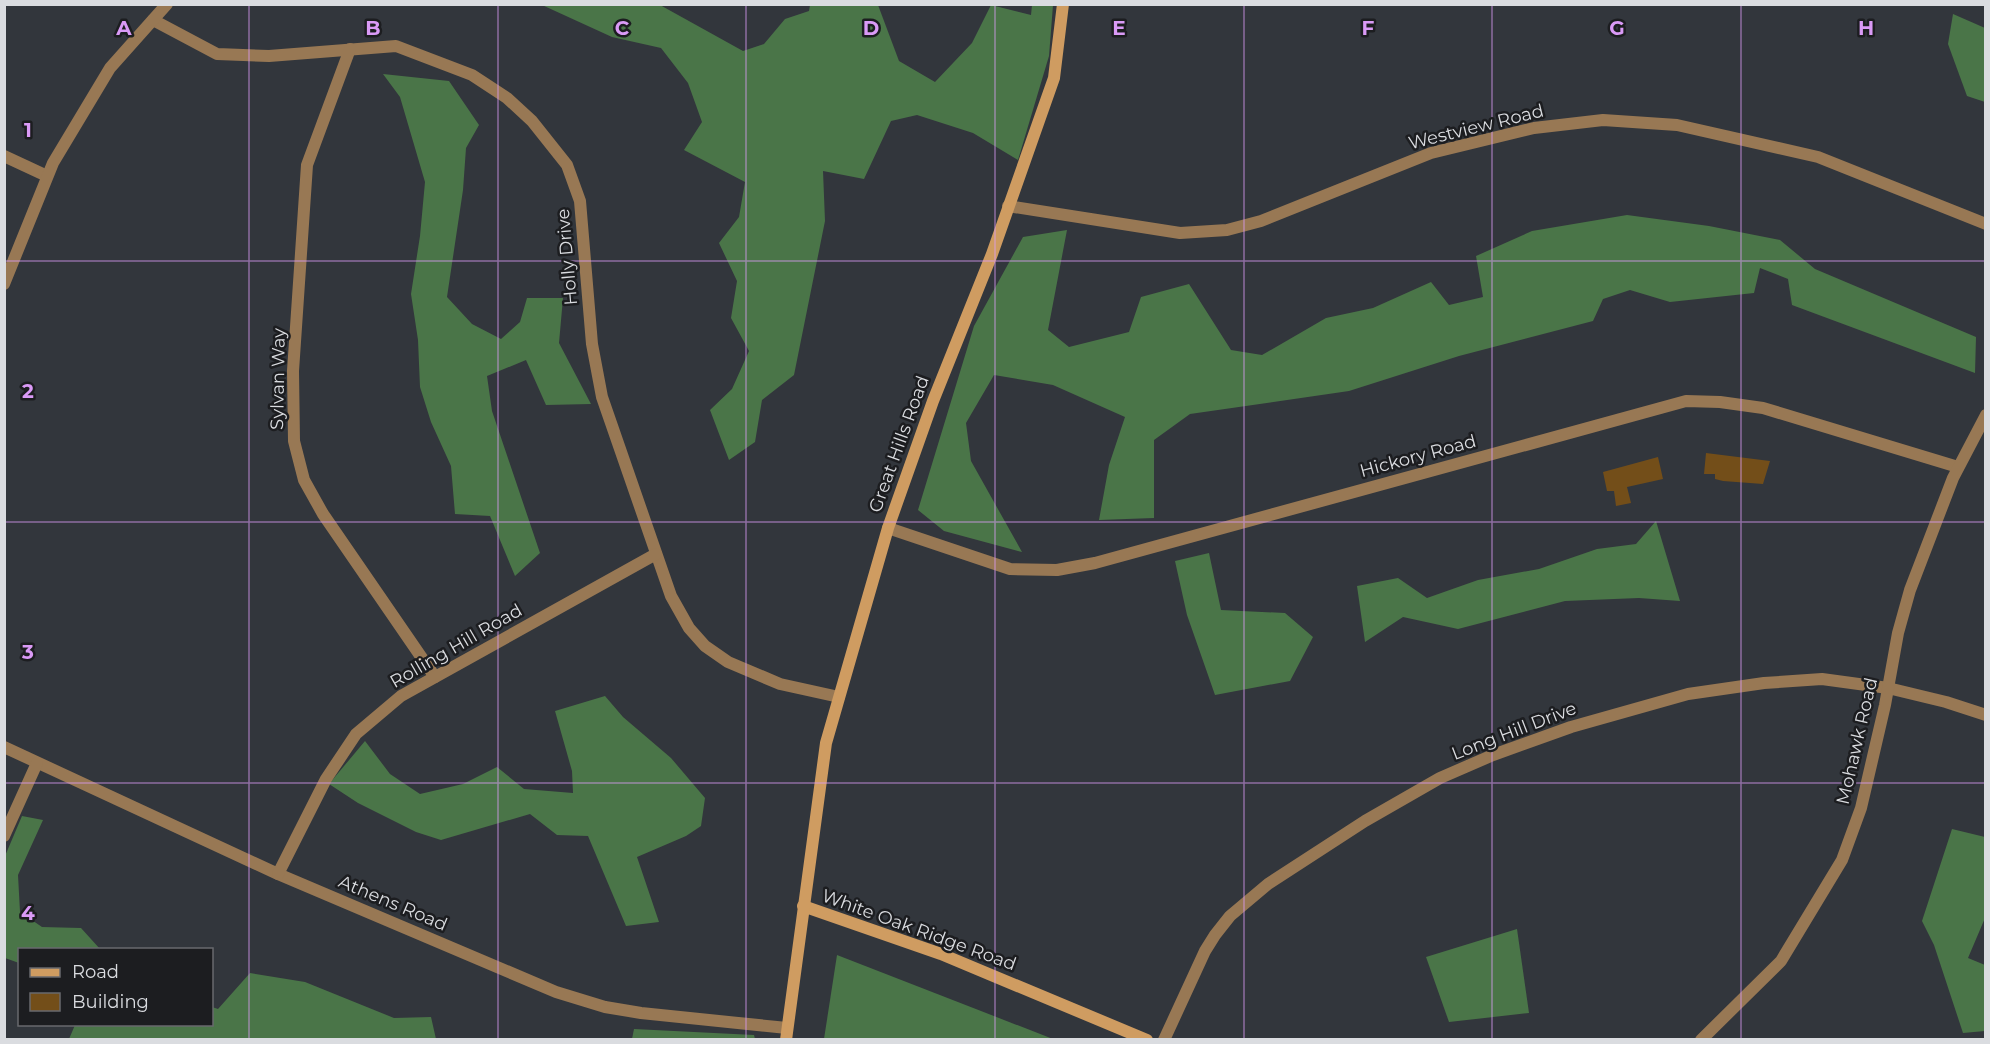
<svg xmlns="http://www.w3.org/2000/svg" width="1990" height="1044" viewBox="0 0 1990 1044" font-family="Montserrat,sans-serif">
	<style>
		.forest { fill: #4a7548 }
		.building { fill: #734e19 }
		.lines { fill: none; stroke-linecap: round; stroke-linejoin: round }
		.street { stroke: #987854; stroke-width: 12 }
		.secondary { stroke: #cf9c61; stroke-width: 12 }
		.grid { fill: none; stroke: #da9af6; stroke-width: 1.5; stroke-opacity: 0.55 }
		.labels { text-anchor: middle; stroke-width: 5; stroke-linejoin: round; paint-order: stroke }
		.street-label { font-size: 18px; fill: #dadce0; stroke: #1c1d20 }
		.grid-label { font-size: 20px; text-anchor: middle; font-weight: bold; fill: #da9af6; stroke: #1c1d20; stroke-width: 5; stroke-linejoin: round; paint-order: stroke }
	</style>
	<rect width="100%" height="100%" fill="#32363c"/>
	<g class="forest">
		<path d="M542,5H660L743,51L764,44L785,19L809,11L810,5H878L899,61L935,82L972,43L991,5L1031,15L1032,5H1053L1049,56L1018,160L973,133L917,115L891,121L864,179L823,171L825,221L794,375L762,400L755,442L729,460L710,410L732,389L749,351L731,318L737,281L719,243L739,217L745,182L684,150L702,122L688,83L661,48L612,37Z"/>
		<path d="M1953,14L1985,28V102L1967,96L1948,44Z"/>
		<path d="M383,74L449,81L479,125L466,148L463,190L447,297L472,324L501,339L520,322L527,298H563L559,343L591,404L546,405L526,360L487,376L492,411L540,553L515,576L490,516L455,514L451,466L431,422L420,387L418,340L411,294L420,236L425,182L400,97Z"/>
		<path d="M1627,215L1709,226L1780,240L1815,269L1976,337L1975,373L1792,305L1788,279L1760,268L1754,293L1670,302L1630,290L1603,299L1593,321L1459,356L1349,391L1190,414L1154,440V518L1099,520L1109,465L1125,417L1053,385L994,375L966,423L971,461L1022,552L944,531L918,510L974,326L1023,237L1067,230L1048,330L1069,347L1129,332L1141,297L1189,284L1231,350L1262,355L1326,318L1373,308L1431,282L1449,305L1483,297L1476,256L1532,231Z"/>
		<path d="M1656,521L1680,601L1639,598L1565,601L1458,629L1403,617L1365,642L1357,586L1398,578L1427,598L1478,580L1539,569L1597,549L1636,544Z"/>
		<path d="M1209,553L1221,610L1285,613L1313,637L1290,681L1215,695L1187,615L1175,561Z"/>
		<path d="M605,696L623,717L671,758L705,798L701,826L686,836L637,857L659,922L626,926L588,836L557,835L530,814L441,840L416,832L358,803L329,784L365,741L390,774L420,794L463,784L497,767L524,789L573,793L572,771L555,711Z"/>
		<path d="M22,816L43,820L18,875L20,912L42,927L81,928L100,949L20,950L19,963L5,958V856Z"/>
		<path d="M1952,829L1985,837V918L1968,958L1985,965V1031L1963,1033L1934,945L1922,921Z"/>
		<path d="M1517,929L1529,1013L1449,1022L1426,957Z"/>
		<path d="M837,955L1053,1039H824Z"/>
		<path d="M250,973L305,982L394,1018L431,1017L436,1039H69L75,1025L212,1024V1007L218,1009Z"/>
		<path d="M634,1029L754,1035L755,1039H632Z"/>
	</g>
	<g class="building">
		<path d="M1706,453L1770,461L1763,484L1723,481L1715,479V474H1704Z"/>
		<path d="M1658,457L1663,479L1627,487L1631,503L1616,506L1614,491H1607L1603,472Z"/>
	</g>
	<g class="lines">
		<g class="street">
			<path d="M153,20L217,54L269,56L396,46L472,75L507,98L532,121L567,165L580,201L592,344L602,397L671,596L689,628L705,646L728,662L780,684L839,697"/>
			<path d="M350,49L307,165L293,371L294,441L304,480L323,514L435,677"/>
			<path d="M4,156L47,176"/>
			<path d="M1008,206L1180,233L1227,230L1261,221L1431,153L1534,128L1603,120L1677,125L1818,157L1986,224"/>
			<path d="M4,284L53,163L110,68L167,4"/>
			<path d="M888,528L1010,569L1057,570L1095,563L1686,401L1720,402L1763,408L1958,467"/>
			<path d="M4,747L278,874L556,992L605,1007L641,1013L787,1028"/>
			<path d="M4,836L37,763"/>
			<path d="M278,874L326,779L356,734L401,696L656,554"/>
			<path d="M1164,1040L1205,951L1215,935L1230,916L1268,884L1365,821L1440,778L1493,755L1571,727L1688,694L1764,683L1822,679L1888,688L1946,702L1986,715"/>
			<path d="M1701,1040L1781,961L1842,860L1861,808L1885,705L1898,633L1910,590L1953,478L1986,415"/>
		</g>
		<g class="secondary">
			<path d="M803,906L941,954L1147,1040"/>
			<path d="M786,1040L826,743L888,528L933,401L992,254L1054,78L1063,4"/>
		</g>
	</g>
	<path class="grid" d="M249,4V1040M498,4V1040M746,4V1040M995,4V1040M1244,4V1040M1492,4V1040M1741,4V1040M4,261H1986M4,522H1986M4,783H1986"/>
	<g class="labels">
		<g class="street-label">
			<text transform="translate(1476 127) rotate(-14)" y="6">Westview Road</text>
			<text transform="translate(567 257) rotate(-95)" y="6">Holly Drive</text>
			<text transform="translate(278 379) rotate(-89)" y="6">Sylvan Way</text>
			<text transform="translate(899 444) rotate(-70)" y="6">Great Hills Road</text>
			<text transform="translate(1418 456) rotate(-15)" y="6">Hickory Road</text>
			<text transform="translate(456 646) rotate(-30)" y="6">Rolling Hill Road</text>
			<text transform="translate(1514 731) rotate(-21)" y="6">Long Hill Drive</text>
			<text transform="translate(1857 741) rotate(-77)" y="6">Mohawk Road</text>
			<text transform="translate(393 903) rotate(23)" y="6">Athens Road</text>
			<text transform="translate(919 930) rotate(20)" y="6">White Oak Ridge Road</text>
		</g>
	</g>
	<g class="grid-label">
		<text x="124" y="35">A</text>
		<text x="373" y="35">B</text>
		<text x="622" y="35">C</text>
		<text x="871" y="35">D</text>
		<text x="1119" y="35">E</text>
		<text x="1368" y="35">F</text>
		<text x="1617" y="35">G</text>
		<text x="1866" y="35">H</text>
		<text x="28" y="137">1</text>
		<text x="28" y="398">2</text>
		<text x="28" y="659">3</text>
		<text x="28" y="920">4</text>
	</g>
	<rect width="1990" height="1044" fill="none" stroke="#dadce0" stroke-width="12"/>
	<rect x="18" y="948" width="195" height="78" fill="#1c1d20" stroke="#68696d" stroke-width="1.5"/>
	<rect x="30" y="968" width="30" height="9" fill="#cf9c61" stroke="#68696d" stroke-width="1.5"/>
	<text x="72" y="978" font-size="18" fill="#dadce0">Road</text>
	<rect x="30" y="993" width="30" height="18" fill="#734e19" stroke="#68696d" stroke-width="1.5"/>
	<text x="72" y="1008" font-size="18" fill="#dadce0">Building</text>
</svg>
